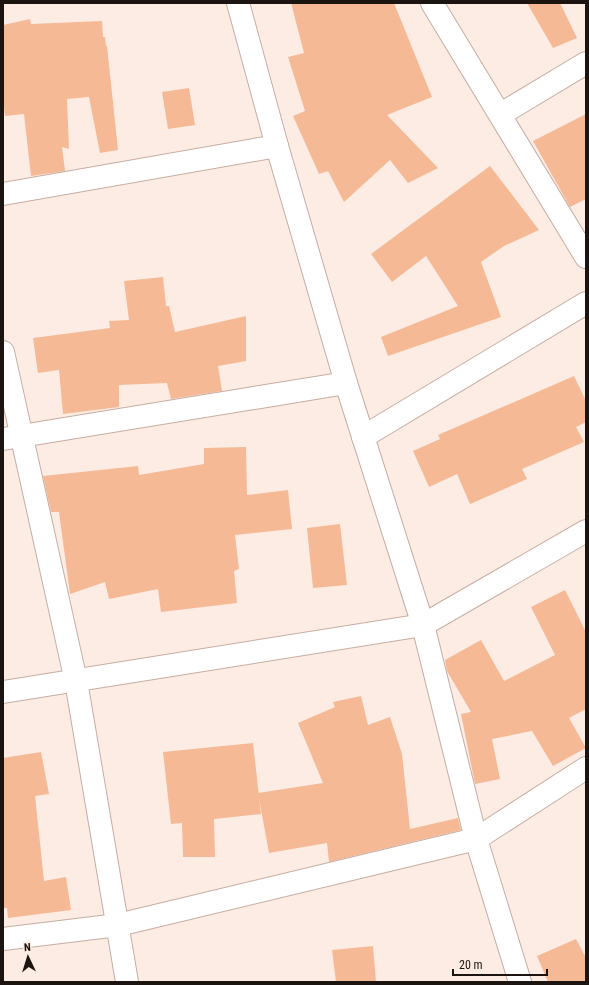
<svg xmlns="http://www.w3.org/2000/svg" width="589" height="985" viewBox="0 0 589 985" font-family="'Roboto Condensed',sans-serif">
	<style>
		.building { fill: #f5b995 }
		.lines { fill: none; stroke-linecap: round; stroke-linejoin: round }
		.street-casing { stroke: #c6ada2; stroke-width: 24 }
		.street { stroke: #fff; stroke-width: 22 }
	</style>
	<rect width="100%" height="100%" fill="#fcece4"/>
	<g class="building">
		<path d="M291,3H394L432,97L387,115L438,168L408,183L390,160L344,202L328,171L319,174L293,116L305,111L288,57L304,53Z"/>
		<path d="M527,3H560L577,38L553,48Z"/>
		<path d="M30,19L31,24L102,21L103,37H105L106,46H107L118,150L100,153L89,97L67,99L69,149L62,147L65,171L31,176L24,114L5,116L3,99V25Z"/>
		<path d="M189,88L195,125L168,129L162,92Z"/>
		<path d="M586,114V199L570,207L533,141Z"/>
		<path d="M490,166L539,230L504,246L481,262L501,317L388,356L381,337L458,306L426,256L392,282L371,254Z"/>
		<path d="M163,277L166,306H169L175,332L246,316V361L218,366L222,391L171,399L167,383L119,385V407L63,414L59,370L38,373L33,338L110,328L109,321L129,320L124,281Z"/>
		<path d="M574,376L586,401V422L576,427L584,442L522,469L527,479L470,504L457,474L429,487L413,451L440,439L438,435Z"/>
		<path d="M246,447L247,495L288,490L292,529L235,535L239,569L234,571L237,603L161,612L158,589L109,599L105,582L70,594L59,512H51L43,476L138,466L139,475L204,464V448Z"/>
		<path d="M340,524L347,585L313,588L307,528Z"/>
		<path d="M565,590L586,632V709L569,718L586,748L553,766L532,731L492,739L500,779L475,784L461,714L471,712L447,671L445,660L481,640L504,681L555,655L531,607Z"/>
		<path d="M361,696L368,725L390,717L402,754L410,829L458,818L461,830L329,862L327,843L269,853L258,793L323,783L298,723L335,707L333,702Z"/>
		<path d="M253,743L261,814L214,819L215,857H183L182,823L171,824L163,752Z"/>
		<path d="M41,752L49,794L35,796L44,881L66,877L71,910L8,918L7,908H3V758Z"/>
		<path d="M576,939L586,958V982H548L537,956Z"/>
		<path d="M373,946L376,982H336L332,950Z"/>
	</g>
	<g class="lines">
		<defs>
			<g id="street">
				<path d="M238,3L277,146L346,383L423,625L476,839L520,982"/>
				<path d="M432,3L586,257"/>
				<path d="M501,114L586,63"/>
				<path d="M3,194L277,146"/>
				<path d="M3,352L76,681L127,982"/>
				<path d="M363,437L586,303"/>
				<path d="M3,439L346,383"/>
				<path d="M3,692L423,625L586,531"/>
				<path d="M3,939L118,925L476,839L586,768"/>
			</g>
		</defs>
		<use href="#street" class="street-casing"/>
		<use href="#street" class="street"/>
	</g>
	<rect width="589" height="985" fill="none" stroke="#1c1410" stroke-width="8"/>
	<g transform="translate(28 957) rotate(356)" stroke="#fcece4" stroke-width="3" paint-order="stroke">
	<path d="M0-3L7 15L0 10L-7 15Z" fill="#1c1410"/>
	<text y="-6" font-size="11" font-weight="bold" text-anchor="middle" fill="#1c1410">N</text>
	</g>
	<path d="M453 969v6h94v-6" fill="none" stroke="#1c1410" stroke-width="2"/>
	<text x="459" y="969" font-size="12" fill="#1c1410" stroke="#fcece4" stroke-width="3" paint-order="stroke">20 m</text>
</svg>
